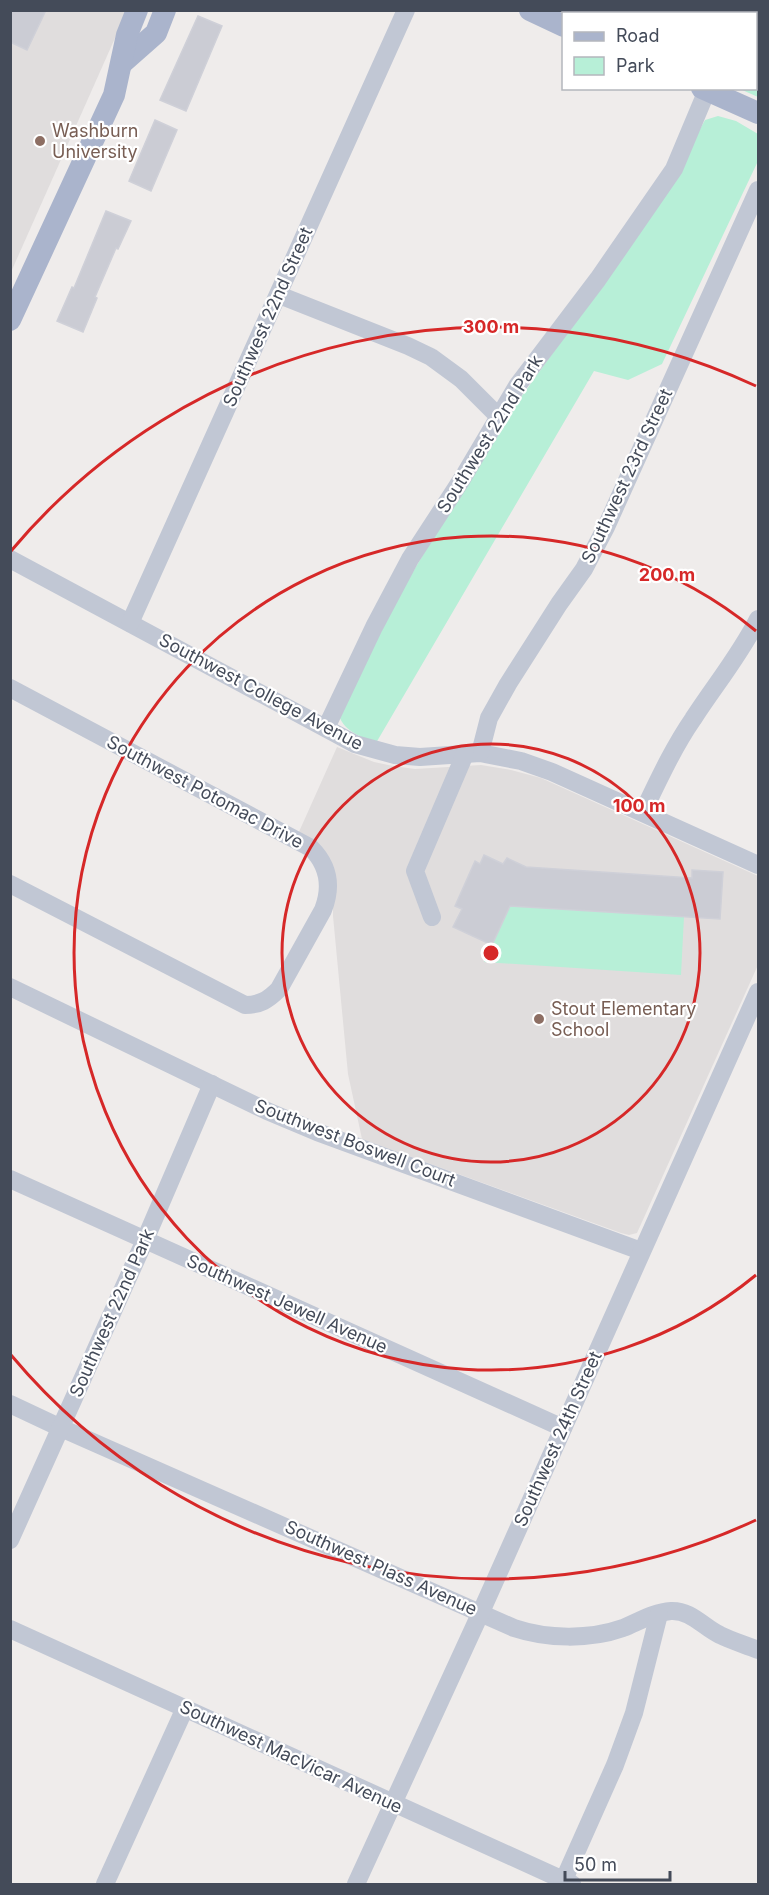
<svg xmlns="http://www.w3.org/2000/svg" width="769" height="1895" viewBox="0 0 769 1895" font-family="Inter,sans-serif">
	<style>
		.education { fill: #e0dddd }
		.green { fill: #b7efd7 }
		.building { fill: #cbccd4; stroke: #cfd0d8; stroke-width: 1.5 }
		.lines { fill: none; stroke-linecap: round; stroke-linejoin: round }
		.path { stroke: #6eceb1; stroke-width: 2; stroke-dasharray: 4.5 3; stroke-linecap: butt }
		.minor { stroke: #c1c7d4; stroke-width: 18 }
		.major { stroke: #aab4cc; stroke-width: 22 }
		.ring { fill: none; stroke: #d62828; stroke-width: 3 }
		.education-dot { fill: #8d6e63; stroke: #fff; stroke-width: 2 }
		.labels { text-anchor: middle; stroke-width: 4.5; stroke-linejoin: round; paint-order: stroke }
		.education-label { font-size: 18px; fill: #785e54; stroke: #fff; text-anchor: start }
		.street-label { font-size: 18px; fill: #444b59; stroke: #fff }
		.centre { fill: #d62828; stroke: #fff; stroke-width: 3 }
		.ring-label { font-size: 18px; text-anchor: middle; font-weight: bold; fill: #d62828; stroke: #fff; stroke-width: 4.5; stroke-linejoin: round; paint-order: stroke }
	</style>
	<rect width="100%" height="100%" fill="#efeceb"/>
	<g class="education">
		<path d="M11,11H127L11,272Z"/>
		<path d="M337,747L374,762L393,766L415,769L481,765L511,770L541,778L758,876V965L637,1233L629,1235L621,1233L362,1139L348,1074L333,916V877L298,834Z"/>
	</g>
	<g class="green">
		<path d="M727,11H758V97L740,89L756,88V14H727Z"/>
		<path d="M718,116L736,121L758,134V161L662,364L628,380L594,371L376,743C362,737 345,732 339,716L402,590L501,425L654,212L705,120Z"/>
		<path d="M510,906L684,917L681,975L484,962Z"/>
	</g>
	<g class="building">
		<path d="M10,10H46L27,50L10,42Z"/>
		<path d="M198,16L222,26L186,111L160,100Z"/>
		<path d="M155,120L177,130L151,191L129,181Z"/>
		<path d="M106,211L131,221L118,249L116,248L95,297L97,298L83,332L57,321L72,287L74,288Z"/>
		<path d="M484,855L503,864L507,858L526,867L692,878V870L723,872L720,919L510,906L492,945L453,927L462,909L455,906L475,861L480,864Z"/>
	</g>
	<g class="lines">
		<g class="path">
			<path d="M584,10L591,14"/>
			<path d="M736,14V10"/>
			<path d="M756,87L758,89"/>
		</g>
		<g class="minor">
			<path d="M642,10L649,14"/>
			<path d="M670,14L672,10"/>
			<path d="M718,14V10"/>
			<path d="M279,295L408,346L431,357L461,379L498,416"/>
			<path d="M10,559L355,744L395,755L420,757L480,753L521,761L552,772L758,865"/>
			<path d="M130,623L406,10"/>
			<path d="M10,688L311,848C329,866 332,887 323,910L279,989C268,1000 260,1005 245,1005L10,884"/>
			<path d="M326,728L374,627L410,559L462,479L517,386L598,279L674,169L708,88"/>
			<path d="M480,753L489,718L508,684L559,604L584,569L606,527L758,190"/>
			<path d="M643,812C658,781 673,748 693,719C715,685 740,655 758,619"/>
			<path d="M432,917L415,871L465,754"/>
			<path d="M10,987L267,1111L317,1132L641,1251"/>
			<path d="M10,1179L563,1428"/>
			<path d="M10,1404L61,1428L514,1628C547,1639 589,1640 623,1628C638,1622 654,1612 671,1611C691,1610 703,1627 720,1635C732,1641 746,1645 758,1650"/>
			<path d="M10,1540L145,1240L212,1084"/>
			<path d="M10,1629L572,1884"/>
			<path d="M105,1884L185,1708"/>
			<path d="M356,1884L481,1612L758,992"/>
			<path d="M562,1884L615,1765L634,1713L659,1614"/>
		</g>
		<g class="major">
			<path d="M530,10L564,26"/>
			<path d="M122,63L156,33L165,10"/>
			<path d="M702,88L758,113"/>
			<path d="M10,320L114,95L127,35L137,10"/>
		</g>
	</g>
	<g class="ring">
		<circle cx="491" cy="953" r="209"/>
		<path d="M756 1275A417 417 0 1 1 756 631"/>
		<path d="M756 1520A626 626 0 0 1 11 1355M11 551A626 626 0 0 1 756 386"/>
	</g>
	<g class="education-dot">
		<circle cx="40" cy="141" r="6"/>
		<circle cx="539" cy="1019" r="6"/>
	</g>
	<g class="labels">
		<g class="education-label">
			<text x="52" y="137">Washburn<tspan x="52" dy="21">University</tspan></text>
			<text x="551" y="1015">Stout Elementary<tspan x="551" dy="21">School</tspan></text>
		</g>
		<g class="street-label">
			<text transform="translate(268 317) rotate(-66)" y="6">Southwest 22nd Street</text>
			<text transform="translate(490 434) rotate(-58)" y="6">Southwest 22nd Park</text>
			<text transform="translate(627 476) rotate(-65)" y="6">Southwest 23rd Street</text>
			<text transform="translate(261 692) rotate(28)" y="6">Southwest College Avenue</text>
			<text transform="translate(205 792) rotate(28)" y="6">Southwest Potomac Drive</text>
			<text transform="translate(355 1143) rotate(21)" y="6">Southwest Boswell Court</text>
			<text transform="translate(287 1304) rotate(24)" y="6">Southwest Jewell Avenue</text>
			<text transform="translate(112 1313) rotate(-66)" y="6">Southwest 22nd Park</text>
			<text transform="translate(558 1439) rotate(-66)" y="6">Southwest 24th Street</text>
			<text transform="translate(381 1568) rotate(24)" y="6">Southwest Plass Avenue</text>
			<text transform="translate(291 1757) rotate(25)" y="6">Southwest MacVicar Avenue</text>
		</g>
	</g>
	<circle cx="491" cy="953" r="9" class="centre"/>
	<g class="ring-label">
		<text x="491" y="333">300 m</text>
		<text x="667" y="581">200 m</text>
		<text x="639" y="812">100 m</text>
	</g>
	<rect width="769" height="1895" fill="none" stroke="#444b59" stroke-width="24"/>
	<rect x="562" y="12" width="195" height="78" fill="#ffffff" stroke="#b4b7bd" stroke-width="1.5"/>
	<rect x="574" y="32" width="30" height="9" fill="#aab4cc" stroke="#b4b7bd" stroke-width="1.5"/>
	<text x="616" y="42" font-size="18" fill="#444b59">Road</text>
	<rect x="574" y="57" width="30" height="18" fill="#b7efd7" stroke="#b4b7bd" stroke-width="1.5"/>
	<text x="616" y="72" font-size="18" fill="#444b59">Park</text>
	<path d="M565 1871v9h105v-9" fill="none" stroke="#444b59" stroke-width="3"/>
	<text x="574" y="1871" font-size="18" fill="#444b59" stroke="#ffffff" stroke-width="4.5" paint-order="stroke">50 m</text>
</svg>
